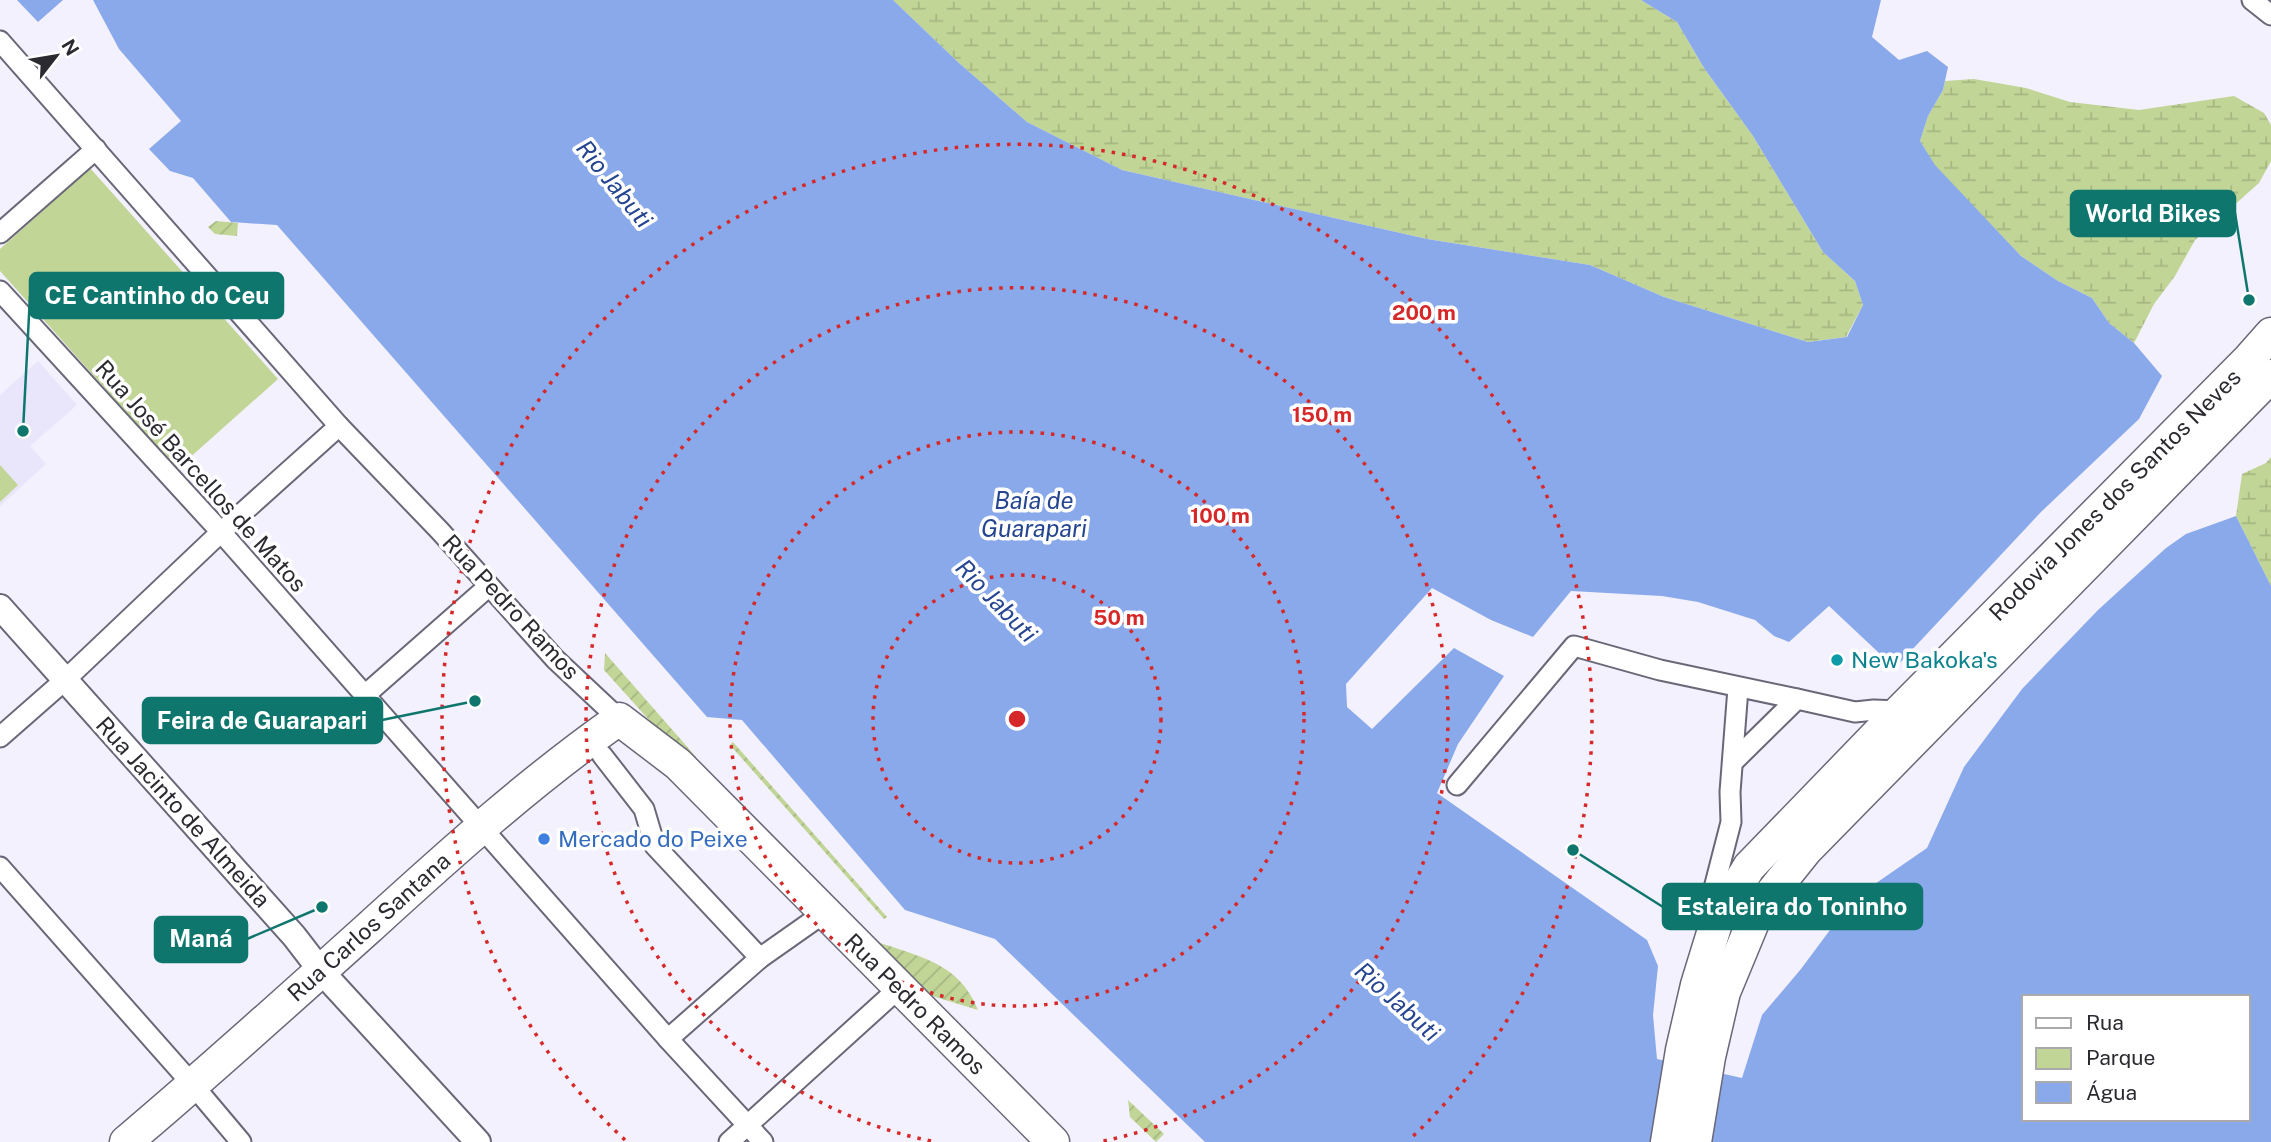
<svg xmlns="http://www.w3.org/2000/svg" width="2271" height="1142" viewBox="0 0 2271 1142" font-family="'Public Sans',sans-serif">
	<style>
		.built { fill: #e9e6fc }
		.wetland { fill: url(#wetland-marsh) }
		.park { fill: #c1d596 }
		.garden { fill: url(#garden-furrows) }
		.water { fill: #8aa9ea; fill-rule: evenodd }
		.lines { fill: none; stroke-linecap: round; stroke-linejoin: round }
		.minor-casing { stroke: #6a6778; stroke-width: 23 }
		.tertiary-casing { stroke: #6a6778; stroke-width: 28 }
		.primary-casing { stroke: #6a6778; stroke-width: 35 }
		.minor { stroke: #fff; stroke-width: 19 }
		.tertiary { stroke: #fff; stroke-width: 24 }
		.primary { stroke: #fff; stroke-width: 32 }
		.ring { fill: none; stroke: #d62828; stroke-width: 3.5; stroke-dasharray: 3.5 7 }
		.culture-dot { fill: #0f9aa8; stroke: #fff; stroke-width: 2.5 }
		.shop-dot { fill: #3f7fe0; stroke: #fff; stroke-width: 2.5 }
		.labels { text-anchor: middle; stroke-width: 7; stroke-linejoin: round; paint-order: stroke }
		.street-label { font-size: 23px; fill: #2b2a31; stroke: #fff }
		.culture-label { font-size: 23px; fill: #0d838f; stroke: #fff; text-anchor: start }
		.shop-label { font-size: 23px; fill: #366cbe; stroke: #fff; text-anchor: start }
		.water-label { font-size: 24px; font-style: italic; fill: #254590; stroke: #fff }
		.centre { fill: #d62828; stroke: #fff; stroke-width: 3.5 }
		.ring-label { font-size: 21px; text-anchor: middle; font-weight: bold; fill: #d62828; stroke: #fff; stroke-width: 7; stroke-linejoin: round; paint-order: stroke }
		.leader { fill: none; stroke: #0f766e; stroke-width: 2.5 }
		.callout-dot { fill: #0f766e; stroke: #fff; stroke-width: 2.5 }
		.callout { fill: #0f766e; stroke: #0f766e; stroke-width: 2.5 }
		.callout-label { font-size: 24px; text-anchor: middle; font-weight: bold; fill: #fff }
	</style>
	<defs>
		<pattern id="wetland-marsh" width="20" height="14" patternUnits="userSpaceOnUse" patternTransform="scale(1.75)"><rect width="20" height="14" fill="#c1d596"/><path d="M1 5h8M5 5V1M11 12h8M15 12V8" fill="none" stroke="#a6b782"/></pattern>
		<pattern id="garden-furrows" width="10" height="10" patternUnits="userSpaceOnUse" patternTransform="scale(1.75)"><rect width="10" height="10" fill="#c1d596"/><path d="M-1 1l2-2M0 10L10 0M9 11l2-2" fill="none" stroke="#a6b782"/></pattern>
	</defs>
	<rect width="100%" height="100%" fill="#f3f1fe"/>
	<path class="built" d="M38,361L77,405L30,446L46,464L0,506V395Z"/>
	<g class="wetland">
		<path d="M893,0H1641L1677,22L1704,68L1753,136L1823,252L1855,281L1863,305L1846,337L1808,342L1664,297L1590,265L1427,239L1122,170L1027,122L959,63Z"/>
		<path d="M1974,79L2026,88L2070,102L2139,110L2234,96L2264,113L2271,125V161L2259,183L2195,240L2175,276L2154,304L2134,343L2109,323L2092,298L2058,281L2021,256L1935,166L1920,141L1928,116L1943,90L1945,81Z"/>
		<path d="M2271,457V586L2236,516L2242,474L2266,463Z"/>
	</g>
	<g class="park">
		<path d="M90,168L278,379L177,469L0,271V249Z"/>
		<path d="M0,465L18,485L0,502Z"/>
	</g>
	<g class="garden">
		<path d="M216,221L238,223L237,236L215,234L208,227Z"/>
		<path d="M605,653L697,758L669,742L604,670Z"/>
		<path d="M733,742L887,917L884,919L730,745Z"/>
		<path d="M875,941C919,957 959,962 978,1010L919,992Z"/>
		<path d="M1128,1100L1164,1134L1156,1142L1130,1117Z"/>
	</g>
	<g class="water">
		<path d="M17,0H63L38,22Z"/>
		<path d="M93,0H893L959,63L1027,122L1122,170L1427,239L1590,265L1664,297L1808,342L1847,337L1863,305L1855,281L1823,252L1753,136L1704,68L1677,22L1641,0H1881L1872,37L1899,60L1927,51L1948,67L1943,90L1928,116L1920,141L1935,165L2021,256L2058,281L2092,298L2109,323L2134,343L2162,376L2139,419L2041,512L1895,668L1829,606L1789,642L1774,636L1755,620L1698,602L1662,596L1571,591L1533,637L1491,620L1432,588L1346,684L1347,707L1372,729L1454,648L1504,676L1458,744L1437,793L1647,940L1658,966L1653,1015L1657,1059L1742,1078L1762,1015L1801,969L1853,899L1927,848L1964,767L2022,689L2098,610L2166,548L2186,534L2236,516L2271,586V1142H1205L995,939L905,910L742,720L707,717L277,225L231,222L193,178L170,171L149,149L181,121L119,49ZM2024,997H2248V1119H2024Z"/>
	</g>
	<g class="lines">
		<defs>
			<g id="minor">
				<path d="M2252,0L2271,15"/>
				<path d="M0,41L339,426L440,531L555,659L619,719"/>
				<path d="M0,233L96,149"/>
				<path d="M0,291L221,532L668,1039L763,1142"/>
				<path d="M364,696L489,586"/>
				<path d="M0,737L65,680L221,532L339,426"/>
				<path d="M602,755L644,809L655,846L760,958"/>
				<path d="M1734,761L1797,699L1855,712L1874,710L1900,711"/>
				<path d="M1457,785L1574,646L1660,670L1797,699"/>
				<path d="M0,867L193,1085L241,1142"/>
				<path d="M1717,920L1713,892L1731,822L1730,792L1738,688"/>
				<path d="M668,1039L760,958L824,913"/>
				<path d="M729,1142L899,988"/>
			</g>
			<path id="tertiary" d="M0,607L294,936L321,971L478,1142"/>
			<g id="primary">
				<path d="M126,1142C210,1071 292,997 373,924C452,852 531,781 619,719L678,764L1053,1142"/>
				<path d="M1667,1142L1682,1050L1697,985L1717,920L1749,867L1900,711L2248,360L2271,334"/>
				<path d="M1695,1142L1709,1057L1724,992L1758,910L1806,850L2271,376"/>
			</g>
		</defs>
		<use href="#minor" class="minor-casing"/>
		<use href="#tertiary" class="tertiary-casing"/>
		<use href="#primary" class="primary-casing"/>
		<use href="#minor" class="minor"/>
		<use href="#tertiary" class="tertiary"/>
		<use href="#primary" class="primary"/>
	</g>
	<g class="ring">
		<circle cx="1017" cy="719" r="144"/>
		<circle cx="1017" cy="719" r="287"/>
		<path d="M931 1141A431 431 0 1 1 1103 1141"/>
		<path d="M625 1140A575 575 0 1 1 1409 1140"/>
	</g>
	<circle class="culture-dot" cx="1837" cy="660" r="7"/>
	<circle class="shop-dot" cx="544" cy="839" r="7"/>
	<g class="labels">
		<g class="street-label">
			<text transform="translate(201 476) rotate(48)" y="8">Rua José Barcellos de Matos</text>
			<text transform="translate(2115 495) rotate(-45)" y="8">Rodovia Jones dos Santos Neves</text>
			<text transform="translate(511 607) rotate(47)" y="8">Rua Pedro Ramos</text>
			<text transform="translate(183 812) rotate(48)" y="8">Rua Jacinto de Almeida</text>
			<text transform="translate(369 927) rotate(-42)" y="8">Rua Carlos Santana</text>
			<text transform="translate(915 1004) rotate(45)" y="8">Rua Pedro Ramos</text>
		</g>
		<g class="culture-label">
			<text x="1851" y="668">New Bakoka's</text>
		</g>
		<g class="shop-label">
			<text x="558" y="847">Mercado do Peixe</text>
		</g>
		<g class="water-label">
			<text transform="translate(614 184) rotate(51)" y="8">Rio Jabuti</text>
			<text x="1034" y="509">Baía de<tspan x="1034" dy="28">Guarapari</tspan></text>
			<text transform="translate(996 601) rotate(46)" y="8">Rio Jabuti</text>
			<text transform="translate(1397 1002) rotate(42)" y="8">Rio Jabuti</text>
		</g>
	</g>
	<circle cx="1017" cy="719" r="10" class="centre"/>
	<g class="ring-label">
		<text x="1424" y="320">200 m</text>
		<text x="1322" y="422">150 m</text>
		<text x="1220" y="523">100 m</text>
		<text x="1119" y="625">50 m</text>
	</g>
	<path class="leader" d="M2249 300L2235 213M23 431L30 296M475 701L382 720M1573 850L1663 907M322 907L247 939"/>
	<g class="callout-dot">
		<circle cx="2249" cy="300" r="7"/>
		<circle cx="23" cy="431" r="7"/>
		<circle cx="475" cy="701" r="7"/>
		<circle cx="1573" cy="850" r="7"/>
		<circle cx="322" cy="907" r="7"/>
	</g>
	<g class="callout">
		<rect x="2071" y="191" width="164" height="45" rx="7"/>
		<rect x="30" y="273" width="253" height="45" rx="7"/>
		<rect x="143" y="698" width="239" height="45" rx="7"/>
		<rect x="1663" y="884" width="259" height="45" rx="7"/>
		<rect x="155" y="917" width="92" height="45" rx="7"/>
	</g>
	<g class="callout-label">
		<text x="2153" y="222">World Bikes</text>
		<text x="157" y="304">CE Cantinho do Ceu</text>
		<text x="262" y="729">Feira de Guarapari</text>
		<text x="1792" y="915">Estaleira do Toninho</text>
		<text x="201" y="947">Maná</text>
	</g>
	<rect x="2022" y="995" width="228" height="126" fill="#ffffff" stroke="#aaaaad" stroke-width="2"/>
	<rect x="2036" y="1018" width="35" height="10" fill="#ffffff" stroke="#aaaaad" stroke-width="2"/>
	<text x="2086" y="1030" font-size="21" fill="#2b2a31">Rua</text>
	<rect x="2036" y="1048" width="35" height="21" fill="#c1d596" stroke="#aaaaad" stroke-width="2"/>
	<text x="2086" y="1065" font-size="21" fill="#2b2a31">Parque</text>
	<rect x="2036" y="1082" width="35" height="21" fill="#8aa9ea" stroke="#aaaaad" stroke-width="2"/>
	<text x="2086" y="1100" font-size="21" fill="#2b2a31">Água</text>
	<g transform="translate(56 56) rotate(59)" stroke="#ffffff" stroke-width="5" paint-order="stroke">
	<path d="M0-5L12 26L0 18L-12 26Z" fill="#2b2a31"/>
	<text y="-10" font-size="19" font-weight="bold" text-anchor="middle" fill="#2b2a31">N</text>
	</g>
</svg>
